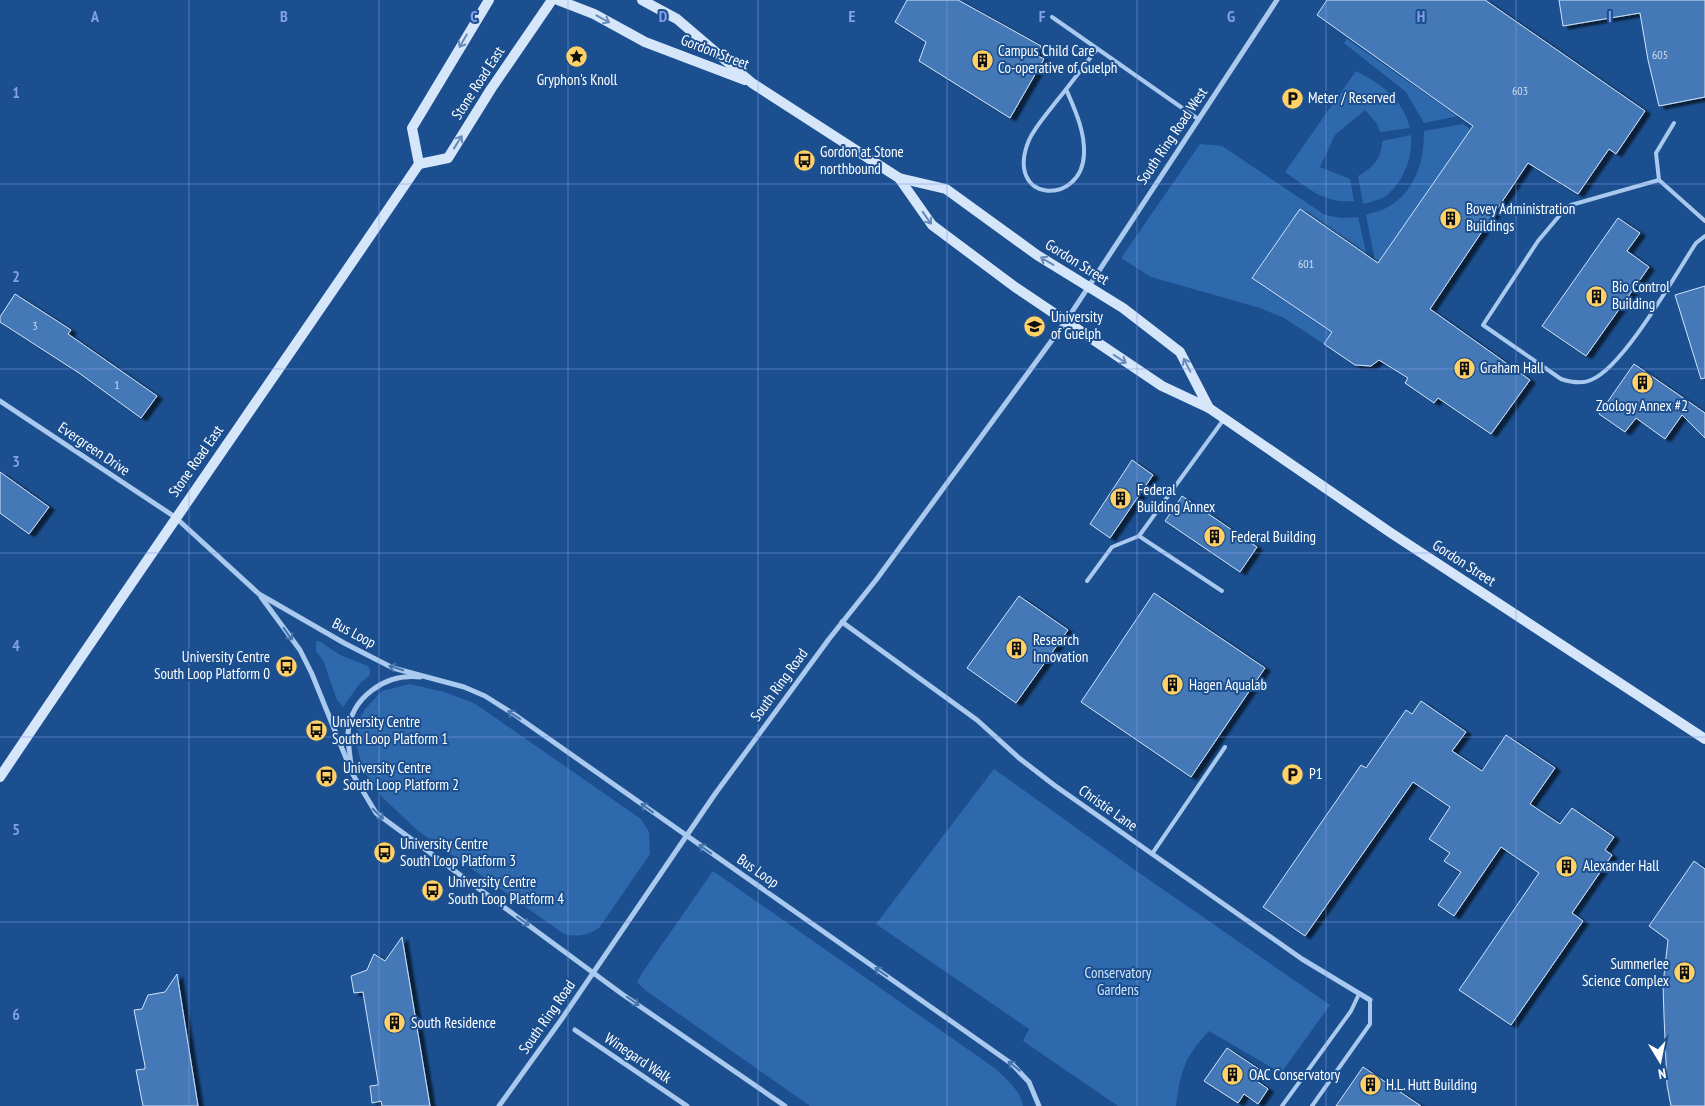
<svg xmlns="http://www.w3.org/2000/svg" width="1705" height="1106" viewBox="0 0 1705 1106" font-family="'PT Sans Narrow',sans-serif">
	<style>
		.green { fill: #2e69ad }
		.building { fill: #4478b7; stroke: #cfe3fa; filter: url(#shadow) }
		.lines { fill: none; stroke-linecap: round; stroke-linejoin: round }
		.lane { stroke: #a9c9ee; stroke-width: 4 }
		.street { stroke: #a9c9ee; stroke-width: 5 }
		.secondary { stroke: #d6e6fa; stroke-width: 10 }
		.oneway { stroke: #668bba }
		.oneway2 { stroke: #4674ac }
		.grid { fill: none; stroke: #839eea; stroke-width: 1; stroke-opacity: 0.55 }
		.labels { text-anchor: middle; stroke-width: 4; stroke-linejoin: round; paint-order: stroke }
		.number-label { font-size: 12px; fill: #d0dded }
		.poi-label { font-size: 15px; fill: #fff; stroke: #1b4f8f; text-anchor: start }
		.street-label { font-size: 15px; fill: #fff; stroke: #1b4f8f }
		.park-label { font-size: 15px; fill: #cfe3fa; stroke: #1b4f8f }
		.grid-label { font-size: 16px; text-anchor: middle; font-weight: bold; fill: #839eea; stroke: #1b4f8f; stroke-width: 4; stroke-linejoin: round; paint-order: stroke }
	</style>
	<defs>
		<filter id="shadow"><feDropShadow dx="5.5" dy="3" stdDeviation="1" flood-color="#0009"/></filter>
	</defs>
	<rect width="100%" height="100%" fill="#1b4f8f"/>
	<g class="green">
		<path d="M1347,39L1458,116L1424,123L1406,92L1344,43Z"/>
		<path d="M1356,71C1381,84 1403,99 1410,128L1380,132L1377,124L1365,110L1335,135L1320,167L1350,179L1354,201C1324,204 1308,188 1285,172Z"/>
		<path d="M1463,124L1493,146L1376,266L1366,215C1373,212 1382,211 1388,207C1416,191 1424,161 1424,131Z"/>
		<path d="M1411,135C1413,157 1404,181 1386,196C1380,200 1370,202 1363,204L1358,176C1373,168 1382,158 1382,141Z"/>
		<path d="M1200,144L1222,146L1325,215L1342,218L1358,217L1369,265L1340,280L1360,251L1300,209L1252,277L1313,319L1349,303L1324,344L1284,318L1260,308L1151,277L1121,258Z"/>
		<path d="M316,641H319L340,655L368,666L370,669V675L360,683L343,707L337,700L323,660L316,651Z"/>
		<path d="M410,684L444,692L474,703L641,819L649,832L650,854L599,928C586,936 578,937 564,934L417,830L383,798L363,770L356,743L358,721L365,709L382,691Z"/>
		<path d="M994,769L1135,870L1330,1005L1281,1073L1209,1031C1184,1058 1181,1070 1176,1106H1118L1023,1041L1029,1029L876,924Z"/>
		<path d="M713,871L996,1069C1007,1080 1020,1090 1023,1106H810L645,990L637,982L642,973Z"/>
	</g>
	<g class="building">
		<path d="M907,0H958L1041,46L1036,55L1044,59L1010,118L919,61L926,42L895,22Z"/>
		<path d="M1327,0H1485L1645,111L1616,154L1609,149L1578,194L1528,163L1430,309L1530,380L1491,434L1438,398L1434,403L1405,383L1408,378L1379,360L1371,366L1355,365L1324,344L1332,332L1252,278L1300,209L1378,263L1473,126L1317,15Z"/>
		<path d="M1559,0H1705V97L1659,106L1648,60L1640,13L1563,26Z"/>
		<path d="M1618,218L1640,233L1627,251L1649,267L1586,356L1542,326Z"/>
		<path d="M1705,286V378L1701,379L1675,295Z"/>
		<path d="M15,294L71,330L68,334L157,396L141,418L79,373L0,322V317Z"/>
		<path d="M1634,364L1705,413V438L1682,415L1665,439L1636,418L1625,432L1599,414Z"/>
		<path d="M1132,460L1153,475L1110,538L1090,524Z"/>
		<path d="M0,472L49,507L29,534L0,513Z"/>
		<path d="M1182,496L1257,547L1240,572L1165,521Z"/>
		<path d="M1154,593L1265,668L1191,777L1081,702Z"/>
		<path d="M1019,596L1068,630L1016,703L967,668Z"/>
		<path d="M1421,701L1466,732L1452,751L1482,771L1506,735L1555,768L1530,804L1560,824L1572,808L1614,837L1605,850L1612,855L1572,913L1583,921L1511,1025L1459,990L1539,873L1501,847L1454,916L1438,905L1461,872L1444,861L1450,853L1429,839L1450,807L1413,782L1305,936L1263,907L1361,765L1366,768L1406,710L1412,714Z"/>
		<path d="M1694,861L1705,869V1106H1671L1667,1085L1664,1016L1663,984L1668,940L1649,926Z"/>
		<path d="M402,937L430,1106H382L381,1101L372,1103L370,1086L378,1085V1082L363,992L354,993L351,976L367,970L374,954L385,961Z"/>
		<path d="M177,974L198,1106H143L136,1070L145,1069V1066L134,1010L142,1009L148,995L165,992Z"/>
		<path d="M1227,1048L1260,1070L1254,1079L1268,1089L1258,1104L1244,1094L1238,1103L1204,1081Z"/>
		<path d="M1363,1067L1421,1106H1336Z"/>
	</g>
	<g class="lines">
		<g class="lane">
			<path d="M1052,17L1198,119"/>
			<path d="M1066,89C1075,110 1085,131 1084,154C1082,207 1003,203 1029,140C1035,127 1046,115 1055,103C1070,85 1083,67 1097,49"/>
			<path d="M1674,123L1656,153L1659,180L1705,221"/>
			<path d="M1659,180L1571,205L1565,209L1538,241L1483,325L1561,379C1570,382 1582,384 1591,380C1624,367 1675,275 1696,243L1705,236"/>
			<path d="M1139,536L1222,591"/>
			<path d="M1087,581L1112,547L1139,536L1224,419"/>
			<path d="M1152,854L1225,747"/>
			<path d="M1282,1106L1351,1011L1359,994"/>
			<path d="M1312,1106L1370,1024V1000"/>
		</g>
		<g class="street">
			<path d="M0,401L175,517L259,594L344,643L393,668L464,687L485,696L515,715L1012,1064L1029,1082L1039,1106"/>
			<path d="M261,597L300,650L312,674L352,773L376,813L622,994L785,1106"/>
			<path d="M842,622L977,720L1019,758L1054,785L1302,959L1370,1000"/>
			<path d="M351,765C350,755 348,744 348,734C350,697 386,673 420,677"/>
			<path d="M575,1030L687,1106"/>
			<path d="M499,1106L561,1020L715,794L829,639L876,580L1066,321L1277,0"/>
		</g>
		<g class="secondary">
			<path d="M558,0L594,14L645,42L745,80"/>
			<path d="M642,0L677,19L752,83L899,178L946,189L1037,255L1123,308L1180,352L1209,408"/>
			<path d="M419,164L448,158L491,89L552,0"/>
			<path d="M899,178L932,225L1015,287L1162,386L1209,408L1391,533L1705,739"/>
			<path d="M0,777C138,571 280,369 419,164L412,128L489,0"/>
		</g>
	</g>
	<defs><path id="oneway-shaft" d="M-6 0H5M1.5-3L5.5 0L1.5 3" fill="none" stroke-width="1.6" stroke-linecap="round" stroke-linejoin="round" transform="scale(1.25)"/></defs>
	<g class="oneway">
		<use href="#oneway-shaft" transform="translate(603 19) rotate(29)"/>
		<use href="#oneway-shaft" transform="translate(463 41) rotate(120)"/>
		<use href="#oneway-shaft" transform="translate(458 142) rotate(-58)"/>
		<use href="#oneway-shaft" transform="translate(927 218) rotate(55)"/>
		<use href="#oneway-shaft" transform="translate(1047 261) rotate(-149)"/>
		<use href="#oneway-shaft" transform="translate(1120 359) rotate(33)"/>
		<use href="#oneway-shaft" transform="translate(1187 365) rotate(-117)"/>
	</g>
	<g class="oneway2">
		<use href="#oneway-shaft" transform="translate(288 634) rotate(54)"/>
		<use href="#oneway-shaft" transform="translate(396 668) rotate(-162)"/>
		<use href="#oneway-shaft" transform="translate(514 715) rotate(-147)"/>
		<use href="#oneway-shaft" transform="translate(647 808) rotate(-144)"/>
		<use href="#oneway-shaft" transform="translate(378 814) rotate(45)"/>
		<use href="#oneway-shaft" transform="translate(705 849) rotate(-144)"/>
		<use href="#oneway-shaft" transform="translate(523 921) rotate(36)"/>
		<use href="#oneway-shaft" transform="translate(881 972) rotate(-145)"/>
		<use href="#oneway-shaft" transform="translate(633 1001) rotate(35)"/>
		<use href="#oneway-shaft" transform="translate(1014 1066) rotate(-141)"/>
	</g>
	<path class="grid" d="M189,0V1106M379,0V1106M568,0V1106M758,0V1106M947,0V1106M1137,0V1106M1326,0V1106M1516,0V1106M0,184H1705M0,369H1705M0,553H1705M0,737H1705M0,922H1705"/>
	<defs>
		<symbol id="sight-disc" viewBox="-11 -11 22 22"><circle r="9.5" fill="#ffd166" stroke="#1b4f8f"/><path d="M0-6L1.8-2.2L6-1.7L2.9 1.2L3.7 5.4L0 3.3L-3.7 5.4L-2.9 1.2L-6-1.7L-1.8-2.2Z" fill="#111"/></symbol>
		<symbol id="building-disc" viewBox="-11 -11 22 22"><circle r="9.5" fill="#ffd166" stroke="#1b4f8f"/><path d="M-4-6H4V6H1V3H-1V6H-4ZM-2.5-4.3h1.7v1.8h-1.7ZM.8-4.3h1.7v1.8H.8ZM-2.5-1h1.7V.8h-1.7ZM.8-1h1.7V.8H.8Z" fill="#111"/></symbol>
		<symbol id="parking-disc" viewBox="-11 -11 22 22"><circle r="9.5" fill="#ffd166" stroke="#1b4f8f"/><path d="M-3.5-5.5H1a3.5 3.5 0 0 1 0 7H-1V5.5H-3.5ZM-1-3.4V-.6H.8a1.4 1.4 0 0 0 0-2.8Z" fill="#111"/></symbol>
		<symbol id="bus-disc" viewBox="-11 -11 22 22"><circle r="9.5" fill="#ffd166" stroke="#1b4f8f"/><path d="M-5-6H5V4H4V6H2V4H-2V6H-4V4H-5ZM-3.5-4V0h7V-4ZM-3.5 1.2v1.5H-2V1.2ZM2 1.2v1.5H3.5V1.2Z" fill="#111"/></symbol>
		<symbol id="university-disc" viewBox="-11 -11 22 22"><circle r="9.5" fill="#ffd166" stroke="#1b4f8f"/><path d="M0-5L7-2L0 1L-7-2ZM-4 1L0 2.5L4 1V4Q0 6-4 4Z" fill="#111"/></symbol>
	</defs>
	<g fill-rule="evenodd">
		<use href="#sight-disc" x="564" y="44" width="25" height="25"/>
		<use href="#building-disc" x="970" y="48" width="25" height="25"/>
		<use href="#parking-disc" x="1280" y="86" width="25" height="25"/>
		<use href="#bus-disc" x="792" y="148" width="25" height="25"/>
		<use href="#building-disc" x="1438" y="206" width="25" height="25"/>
		<use href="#building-disc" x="1584" y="284" width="25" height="25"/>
		<use href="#university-disc" x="1022" y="314" width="25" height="25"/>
		<use href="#building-disc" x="1452" y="356" width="25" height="25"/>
		<use href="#building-disc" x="1630" y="370" width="25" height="25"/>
		<use href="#building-disc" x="1108" y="486" width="25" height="25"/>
		<use href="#building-disc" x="1202" y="524" width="25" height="25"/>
		<use href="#building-disc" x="1004" y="636" width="25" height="25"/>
		<use href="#bus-disc" x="274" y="654" width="25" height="25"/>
		<use href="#building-disc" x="1160" y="672" width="25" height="25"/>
		<use href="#bus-disc" x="304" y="718" width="25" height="25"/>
		<use href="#parking-disc" x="1280" y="762" width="25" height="25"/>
		<use href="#bus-disc" x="314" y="764" width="25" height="25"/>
		<use href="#bus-disc" x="372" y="840" width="25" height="25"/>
		<use href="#building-disc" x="1554" y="854" width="25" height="25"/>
		<use href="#bus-disc" x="420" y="878" width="25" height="25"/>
		<use href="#building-disc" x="1672" y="960" width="25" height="25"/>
		<use href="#building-disc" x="382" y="1010" width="25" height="25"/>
		<use href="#building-disc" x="1220" y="1062" width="25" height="25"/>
		<use href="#building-disc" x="1358" y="1072" width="25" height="25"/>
	</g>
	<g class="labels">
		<g class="number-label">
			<text x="1660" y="59">605</text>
			<text x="1520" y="95">603</text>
			<text x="1306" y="268">601</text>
			<text x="35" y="330">3</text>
			<text x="117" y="389">1</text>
		</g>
		<g class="poi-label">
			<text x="998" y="56">Campus Child Care<tspan x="998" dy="17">Co-operative of Guelph</tspan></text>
			<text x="577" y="85" text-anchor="middle">Gryphon's Knoll</text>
			<text x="1308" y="103">Meter / Reserved</text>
			<text x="820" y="157">Gordon at Stone<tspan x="820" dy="17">northbound</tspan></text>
			<text x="1466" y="214">Bovey Administration<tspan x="1466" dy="17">Buildings</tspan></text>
			<text x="1612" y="292">Bio Control<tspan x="1612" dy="17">Building</tspan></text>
			<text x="1051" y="322">University<tspan x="1051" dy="17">of Guelph</tspan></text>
			<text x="1480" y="373">Graham Hall</text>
			<text x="1642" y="411" text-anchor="middle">Zoology Annex #2</text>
			<text x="1137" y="495">Federal<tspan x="1137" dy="17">Building Annex</tspan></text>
			<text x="1231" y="542">Federal Building</text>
			<text x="1033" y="645">Research<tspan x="1033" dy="17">Innovation</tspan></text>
			<text x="270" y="662" text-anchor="end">University Centre<tspan x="270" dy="17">South Loop Platform 0</tspan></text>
			<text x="1189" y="690">Hagen Aqualab</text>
			<text x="332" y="727">University Centre<tspan x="332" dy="17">South Loop Platform 1</tspan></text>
			<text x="343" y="773">University Centre<tspan x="343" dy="17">South Loop Platform 2</tspan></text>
			<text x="1309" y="779">P1</text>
			<text x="400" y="849">University Centre<tspan x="400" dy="17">South Loop Platform 3</tspan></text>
			<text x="1583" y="871">Alexander Hall</text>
			<text x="448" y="887">University Centre<tspan x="448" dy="17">South Loop Platform 4</tspan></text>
			<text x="1669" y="969" text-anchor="end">Summerlee<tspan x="1669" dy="17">Science Complex</tspan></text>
			<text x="411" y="1028">South Residence</text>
			<text x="1249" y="1080">OAC Conservatory</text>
			<text x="1386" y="1090">H.L. Hutt Building</text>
		</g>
		<g class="street-label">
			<text transform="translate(715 52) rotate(21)" y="5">Gordon Street</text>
			<text transform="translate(478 83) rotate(-57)" y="5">Stone Road East</text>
			<text transform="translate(1172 136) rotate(-56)" y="5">South Ring Road West</text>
			<text transform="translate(1077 262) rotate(32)" y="5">Gordon Street</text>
			<text transform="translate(94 449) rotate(34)" y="5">Evergreen Drive</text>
			<text transform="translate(196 461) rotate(-55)" y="5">Stone Road East</text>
			<text transform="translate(1464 563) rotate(33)" y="5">Gordon Street</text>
			<text transform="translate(354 633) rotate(28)" y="5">Bus Loop</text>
			<text transform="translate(779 685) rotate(-54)" y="5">South Ring Road</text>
			<text transform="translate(1108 808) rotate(35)" y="5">Christie Lane</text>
			<text transform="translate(758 871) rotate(35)" y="5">Bus Loop</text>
			<text transform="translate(547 1017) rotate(-55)" y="5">South Ring Road</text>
			<text transform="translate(638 1058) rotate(34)" y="5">Winegard Walk</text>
		</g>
		<g class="park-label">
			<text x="1118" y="978">Conservatory<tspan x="1118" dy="17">Gardens</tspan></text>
		</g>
	</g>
	<g class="grid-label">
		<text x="95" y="22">A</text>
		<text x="284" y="22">B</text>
		<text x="474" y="22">C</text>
		<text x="663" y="22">D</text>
		<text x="852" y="22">E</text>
		<text x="1042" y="22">F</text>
		<text x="1231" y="22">G</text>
		<text x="1421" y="22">H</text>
		<text x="1610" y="22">I</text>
		<text x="16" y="98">1</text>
		<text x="16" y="282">2</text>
		<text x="16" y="467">3</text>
		<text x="16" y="651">4</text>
		<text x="16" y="835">5</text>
		<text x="16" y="1020">6</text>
	</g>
	<g transform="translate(1660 1061) rotate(170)" stroke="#1b4f8f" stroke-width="4" paint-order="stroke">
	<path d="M0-4L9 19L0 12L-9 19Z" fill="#ffffff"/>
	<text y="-8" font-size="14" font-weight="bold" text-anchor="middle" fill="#ffffff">N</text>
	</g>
</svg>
